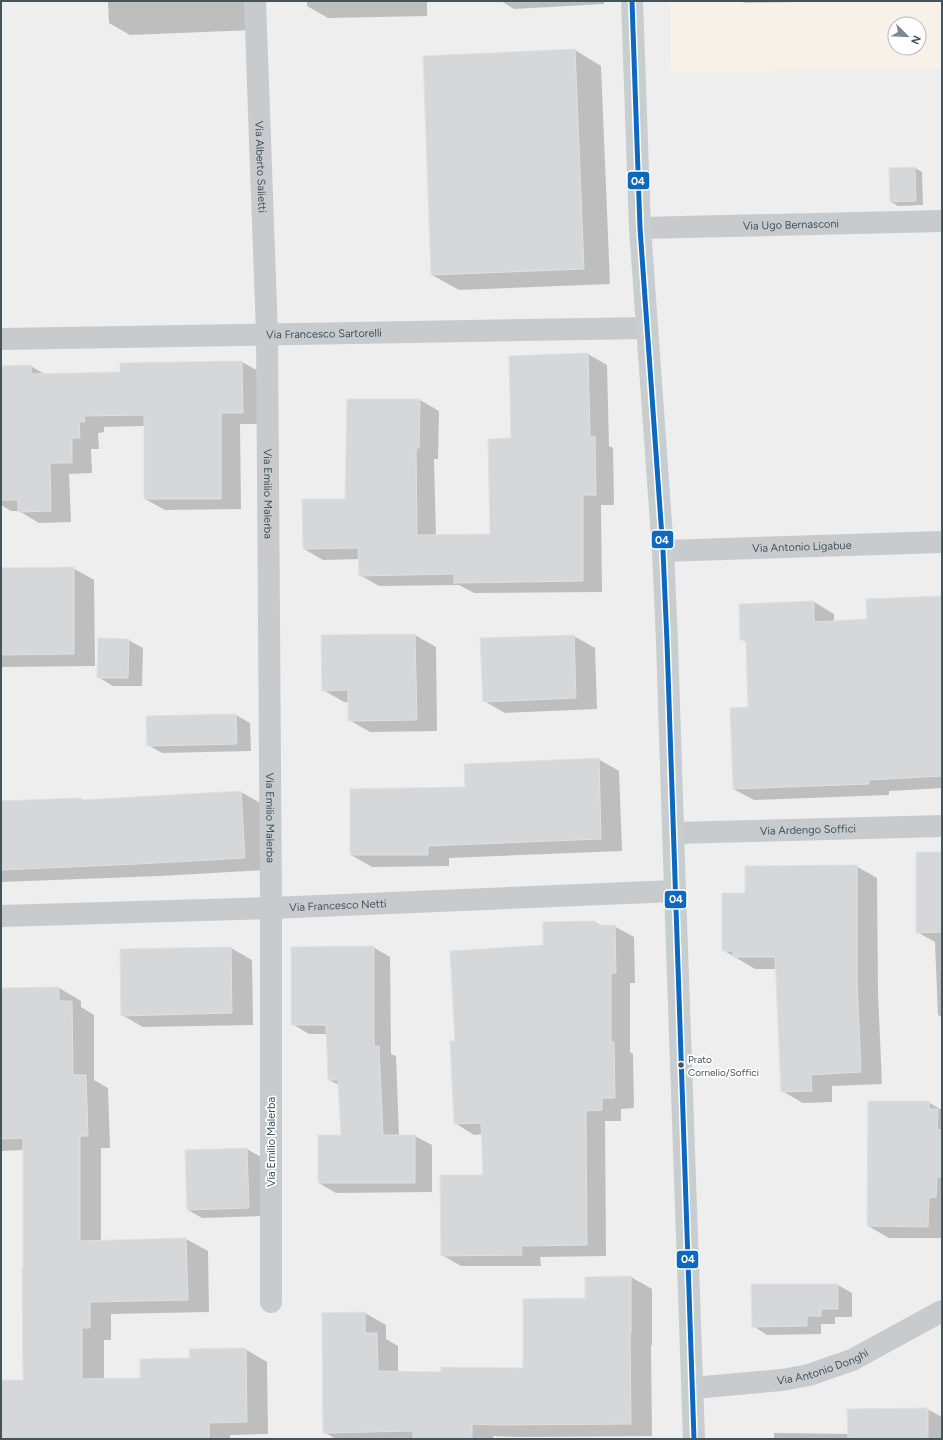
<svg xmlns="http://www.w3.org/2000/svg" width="943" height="1440" viewBox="0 0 943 1440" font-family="Figtree,sans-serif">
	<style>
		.commercial { fill: #f7f1e8; fill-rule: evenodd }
		.shadow { fill: #0003 }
		.building { fill: #d6d7d9; stroke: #e0e0e1 }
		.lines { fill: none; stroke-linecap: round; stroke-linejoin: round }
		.street { stroke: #c7cbce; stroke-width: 22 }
		.secondary { stroke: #c8cdcf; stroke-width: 22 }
		.bus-1-casing { stroke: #fff; stroke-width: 8 }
		.bus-1 { stroke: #0c69bf; stroke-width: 5 }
		.bus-dot { fill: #44535c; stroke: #fff; stroke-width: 1.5 }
		.labels { text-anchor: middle; stroke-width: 3.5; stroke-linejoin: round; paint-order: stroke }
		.bus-label { font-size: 10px; fill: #44535c; stroke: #fff; text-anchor: start }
		.street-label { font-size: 11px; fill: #44535c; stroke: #fff }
		.line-badge { stroke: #fff; stroke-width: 1.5 }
		.badge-label { font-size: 11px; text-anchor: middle; font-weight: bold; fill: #fff }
	</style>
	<rect width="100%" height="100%" fill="#efeeee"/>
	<path class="commercial" d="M670,1H942V68L671,73ZM895,24H919V48H895Z"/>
	<g class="shadow">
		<path d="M108,1H252L253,30L130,35L109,23Z"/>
		<path d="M307,1H427V16L328,18L307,6Z"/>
		<path d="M501,1H604V4L514,9Z"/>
		<path d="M741,1H847L744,3Z"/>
		<path d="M575,50L601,66L610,284L459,290L432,275Z"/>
		<path d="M915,168L922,172L923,205L898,206L891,202Z"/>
		<path d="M588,354L607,365L609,446L613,448L614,505H601L602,592L474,593L459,585L379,586L360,575V559L323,560L304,549L346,500L420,400L439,411L438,459H434L436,536L491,535L512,439Z"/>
		<path d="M242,362L262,373L263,424H240L241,509L165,510L145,499V426L104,427V432L98,433L99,449H91L92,473L69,474L71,522L39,523L19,511H11L1,505V367L31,366L46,375L121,373V364Z"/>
		<path d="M73,568L94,580L95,666L1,667V569Z"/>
		<path d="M942,597V788L889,791V795L754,800L733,789L749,708L748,643L741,639L814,602L834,614V622L868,620Z"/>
		<path d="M415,635L436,647L437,731L370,732L349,720V702H344L323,690L322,636Z"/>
		<path d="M574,636L595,648L597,709L505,713L484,701Z"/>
		<path d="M128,640L143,648L142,686H113L98,677Z"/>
		<path d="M236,715L250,723L251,751L162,753L148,745Z"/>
		<path d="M598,759L619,771L622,851L449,858V866L372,867L351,855L466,788Z"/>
		<path d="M241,792L262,804L265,870L160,876L1,882V802L81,799L85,801Z"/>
		<path d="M942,853V1017L938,1015L935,942L917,932Z"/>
		<path d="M856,866L877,878L878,993L882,1084L832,1086V1102L803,1103L782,1091L777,969H755L723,950L746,894Z"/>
		<path d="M595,922L602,926H614L634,937L635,983H630V1052L633,1054L634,1108L621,1109V1121H605L606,1256L540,1257L541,1266H461L442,1255L484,1176L483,1134L474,1135L455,1123L456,1042L544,946Z"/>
		<path d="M373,947L390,957L391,1054L396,1056L399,1136H415L432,1145V1192L336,1193L319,1183L342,1136L339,1085L329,1080L328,1034H309L292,1024Z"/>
		<path d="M231,948L252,960L253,1025L143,1027L122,1015Z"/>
		<path d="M59,988L81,1001V1007L94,1015V1080L108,1088L110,1148H101V1241L186,1239L208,1251L209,1312L111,1314V1340H104V1379H141L191,1359L245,1349L267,1362L268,1434L230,1435V1439H1V1381H24V1150L1,1151V989Z"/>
		<path d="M928,1102L942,1110V1238H889L868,1226Z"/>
		<path d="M247,1149L261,1157L263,1216L202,1218L188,1210Z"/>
		<path d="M631,1277L652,1289V1345H651L652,1436L518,1437L493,1436V1439H336L324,1432L365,1313L386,1325V1339L398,1346V1372L442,1373L524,1369L586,1299Z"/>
		<path d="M752,1285H838L852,1293V1317H835V1324H821V1334L767,1335L753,1326Z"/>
		<path d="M927,1409L942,1417V1439H774V1433L849,1434Z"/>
	</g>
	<g class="building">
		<path d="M575,49L584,269L431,275L423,56Z"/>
		<path d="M915,167L916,201L890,202L889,168Z"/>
		<path d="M588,353L590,437L595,436L596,495H583V581L454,583V574L359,576L358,548L303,549L302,499H345L347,399H420L419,448H416L417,535L490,534L488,439L511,438L509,356Z"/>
		<path d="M242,361L243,413H221V499H144V415L84,416L85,422H79L80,438H72V463H50L51,511L18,512V500H1V366L31,365V374L120,372V363Z"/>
		<path d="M74,567V654L1,655V568Z"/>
		<path d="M942,596V776L869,780V784L733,789L730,708L748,707L746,640H740L739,604L814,601V622L867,619L866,599Z"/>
		<path d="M415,634L417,720L348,721V690L322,691L321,635Z"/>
		<path d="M574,635L576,698L483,702L480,638Z"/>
		<path d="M98,638L129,639L128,678H97Z"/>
		<path d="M236,714L237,744L147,746L146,716Z"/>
		<path d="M599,758L601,839L428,846V855H350V789L465,787L464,764Z"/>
		<path d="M241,791L245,858L138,864L1,870V801L81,798L82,800Z"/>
		<path d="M916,852H942V932L916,933Z"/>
		<path d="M857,865V981L861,1072L811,1075L812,1091L781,1092L775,957H733V951H722V893H745V866Z"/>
		<path d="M595,921V925H615L616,973H611V1042H614L615,1098H602V1110L586,1111L587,1245L521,1246L522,1255L441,1256L440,1175H483L481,1123L454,1124L450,1041H455L450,951L543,945V922Z"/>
		<path d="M374,946V1046H379L383,1135H415V1183H318V1135H341L338,1080H328L326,1025H291V947Z"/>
		<path d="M231,947L232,1013L121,1016L120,949Z"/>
		<path d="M59,987V1001H72L73,1075H86L88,1136H80V1241L186,1238L188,1300L90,1302V1328H82V1379L140,1378V1359L190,1358L189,1349L246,1348L247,1422L209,1423V1439H1V1380H23L22,1270H23V1138L1,1139V988Z"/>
		<path d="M868,1101H929V1109H938L937,1130H942V1177H937L936,1197L929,1198L928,1227L867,1226Z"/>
		<path d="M247,1148L249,1208L187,1210L185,1150Z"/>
		<path d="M631,1276V1333H630L631,1424L496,1425L472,1424V1439H413V1431L323,1433L322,1313L365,1312V1333H377L378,1371L441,1372V1367L523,1368V1299L585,1298V1277Z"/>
		<path d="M751,1284H838V1309H821V1316H807V1326L752,1327Z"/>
		<path d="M928,1408V1439H848L847,1409Z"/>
	</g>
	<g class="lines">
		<g class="street">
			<path id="s1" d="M255,1L267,334L271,908V1302"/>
			<path id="s2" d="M640,228L942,221"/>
			<path id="s3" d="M1,339L646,328"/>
			<path id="s4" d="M663,551L942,542"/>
			<path id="s5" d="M673,833L942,826"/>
			<path id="s6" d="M1,916L271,908L675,891"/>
			<path id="s7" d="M693,1388L782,1380L809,1375L852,1360L942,1311"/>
		</g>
		<path class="secondary" d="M632,1L640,228L663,551L667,642L675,891L694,1439"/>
		<defs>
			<path id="bus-1" d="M632,1L640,228L663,551L667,642L694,1439"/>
		</defs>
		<use href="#bus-1" class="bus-1-casing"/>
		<use href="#bus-1" class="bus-1"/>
	</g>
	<circle class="bus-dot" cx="681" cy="1065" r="3.5"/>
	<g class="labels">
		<g class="bus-label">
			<text x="688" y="1063">Prato<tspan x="688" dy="13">Cornelio/Soffici</tspan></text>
		</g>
		<g class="street-label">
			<text dy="4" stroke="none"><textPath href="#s1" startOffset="166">Via Alberto Salietti</textPath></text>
			<text dy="4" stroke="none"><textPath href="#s2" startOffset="151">Via Ugo Bernasconi</textPath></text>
			<text dy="4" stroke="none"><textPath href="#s3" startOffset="323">Via Francesco Sartorelli</textPath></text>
			<text dy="4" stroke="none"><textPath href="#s1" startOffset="493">Via Emilio Malerba</textPath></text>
			<text dy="4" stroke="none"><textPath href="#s4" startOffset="139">Via Antonio Ligabue</textPath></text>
			<text dy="4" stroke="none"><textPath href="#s1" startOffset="817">Via Emilio Malerba</textPath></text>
			<text dy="4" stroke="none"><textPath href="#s5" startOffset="135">Via Ardengo Soffici</textPath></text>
			<text dy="4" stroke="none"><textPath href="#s6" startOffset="337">Via Francesco Netti</textPath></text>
			<text transform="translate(271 1142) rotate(-90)" y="4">Via Emilio Malerba</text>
			<text dy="4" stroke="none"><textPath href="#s7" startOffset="132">Via Antonio Donghi</textPath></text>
		</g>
	</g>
	<g class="line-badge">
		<rect x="627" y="171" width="23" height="19" rx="4" fill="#0c69bf"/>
		<rect x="651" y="530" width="23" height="19" rx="4" fill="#0c69bf"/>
		<rect x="664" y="890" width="23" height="19" rx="4" fill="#0c69bf"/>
		<rect x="676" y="1250" width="23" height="19" rx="4" fill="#0c69bf"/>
	</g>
	<g class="badge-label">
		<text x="638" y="185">04</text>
		<text x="662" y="544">04</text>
		<text x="676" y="903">04</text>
		<text x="688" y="1263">04</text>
	</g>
	<rect width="943" height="1440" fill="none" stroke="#44535c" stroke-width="4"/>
	<g transform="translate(907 36) rotate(114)"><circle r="19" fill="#ffffff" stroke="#b4babe"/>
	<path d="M0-3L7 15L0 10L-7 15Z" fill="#80898f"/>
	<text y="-6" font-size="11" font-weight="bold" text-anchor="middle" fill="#44535c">N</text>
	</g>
</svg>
